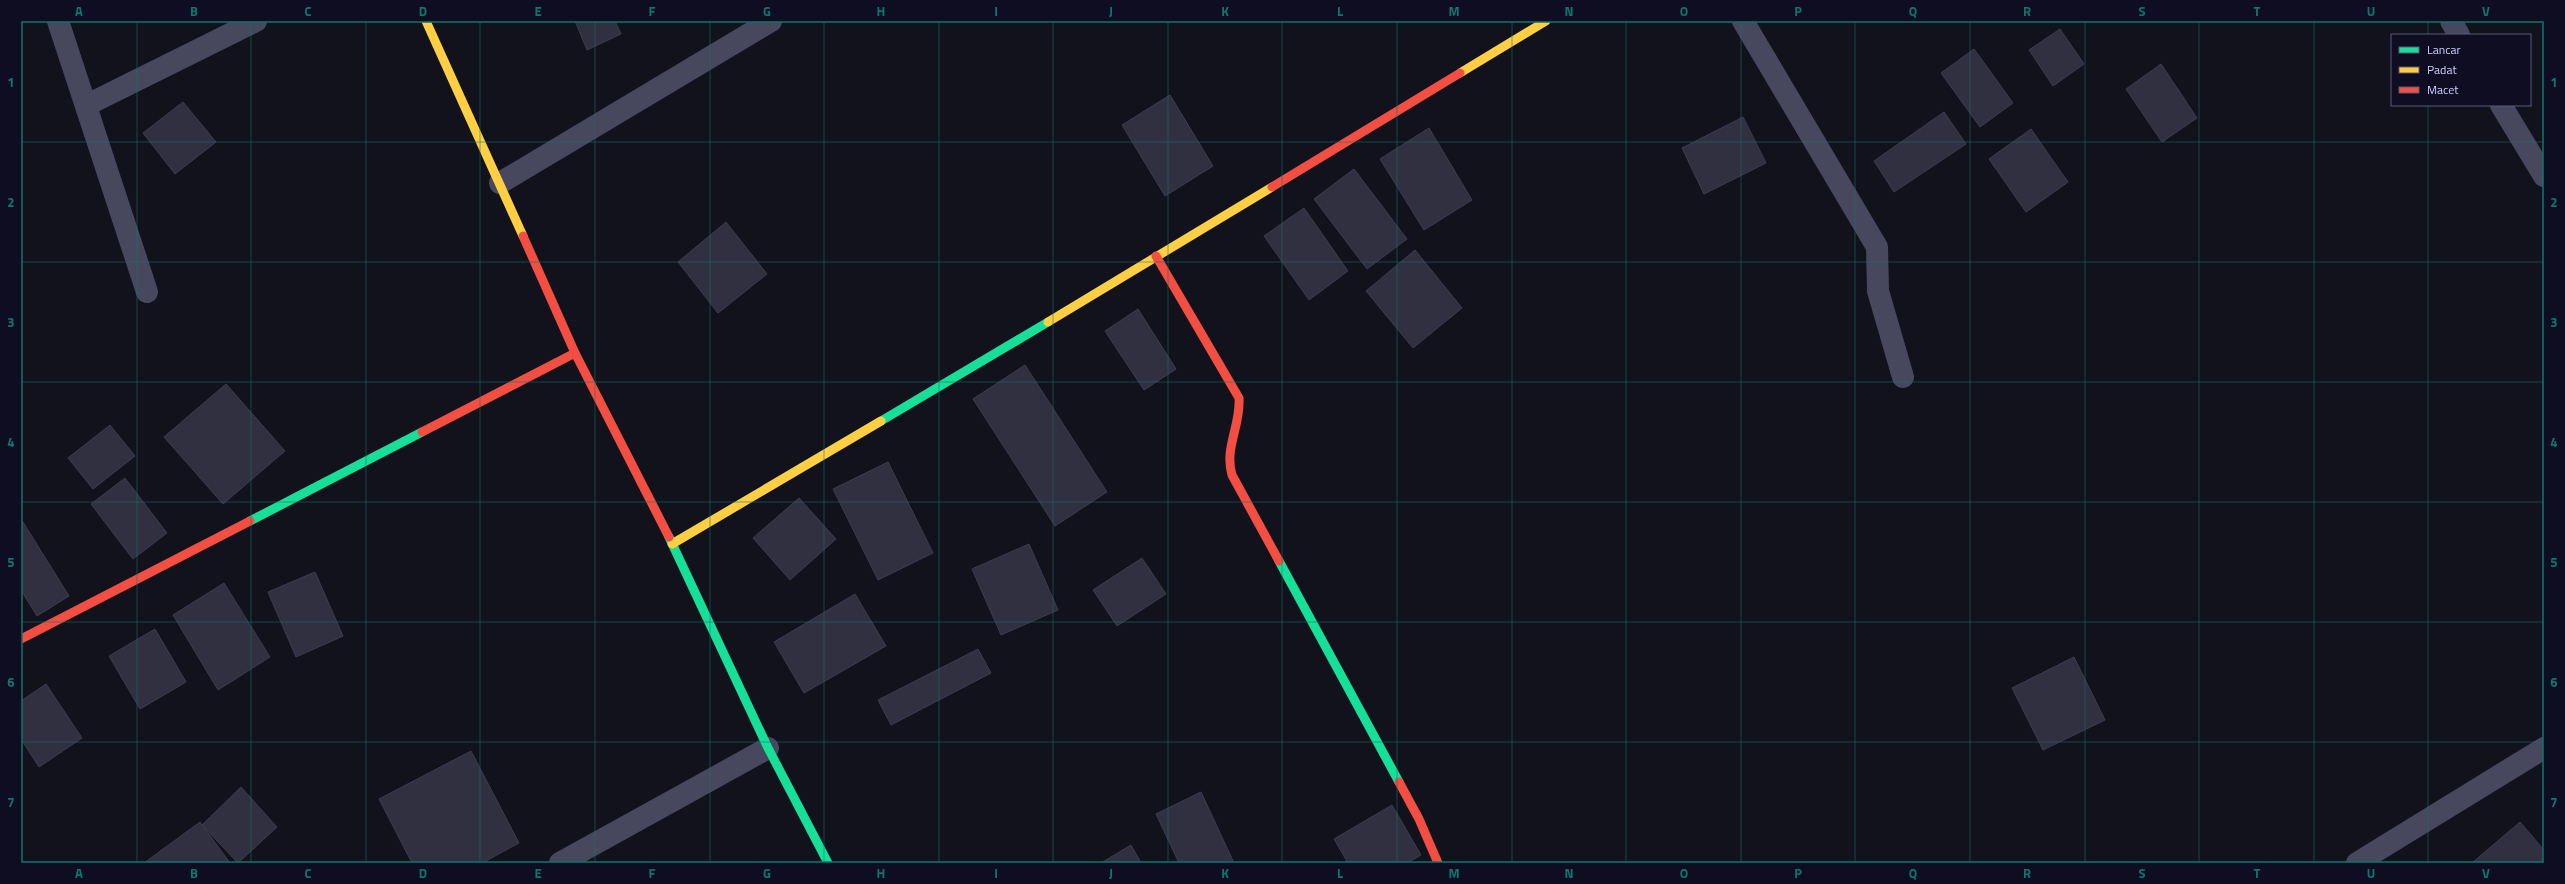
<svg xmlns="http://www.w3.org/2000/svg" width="2565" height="884" viewBox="0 0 2565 884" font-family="'Titillium Web',sans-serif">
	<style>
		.building { fill: #303040; stroke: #3d3c51 }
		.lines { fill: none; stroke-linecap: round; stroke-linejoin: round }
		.street { stroke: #47485e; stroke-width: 22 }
		.fast { stroke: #16e098; stroke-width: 9 }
		.slow { stroke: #ffcf43; stroke-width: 9 }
		.jam { stroke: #f24e42; stroke-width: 9 }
		.grid { fill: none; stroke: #0f766e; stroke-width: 1; stroke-opacity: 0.55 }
		.neatline { fill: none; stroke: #0f766e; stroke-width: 1.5 }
		.grid-label { font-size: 13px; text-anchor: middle; font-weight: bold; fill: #0f766e }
	</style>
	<rect width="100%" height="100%" fill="#12121d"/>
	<g class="building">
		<path d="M575,21H615L621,34L587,50Z"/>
		<path d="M2060,29L2084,64L2053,86L2029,50Z"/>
		<path d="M1974,49L2013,103L1980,127L1941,73Z"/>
		<path d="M2161,64L2197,118L2162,142L2126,89Z"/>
		<path d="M1170,95L1213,166L1165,196L1122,125Z"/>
		<path d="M183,102L216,142L175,174L143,133Z"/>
		<path d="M1944,112L1966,144L1894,192L1874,161Z"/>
		<path d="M1743,117L1766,163L1704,194L1682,148Z"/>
		<path d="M1429,128L1472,200L1424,230L1380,159Z"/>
		<path d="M2031,129L2068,182L2026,212L1989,159Z"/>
		<path d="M1354,169L1407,239L1367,269L1314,199Z"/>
		<path d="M1304,208L1348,271L1309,300L1264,236Z"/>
		<path d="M726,222L767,274L718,313L678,262Z"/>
		<path d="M1415,250L1462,308L1413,348L1366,291Z"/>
		<path d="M1138,309L1176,369L1144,390L1105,331Z"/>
		<path d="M1025,365L1107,492L1055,526L973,399Z"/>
		<path d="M226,384L285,451L223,504L164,437Z"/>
		<path d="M110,425L135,456L93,489L68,458Z"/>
		<path d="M888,462L933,553L878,580L833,489Z"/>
		<path d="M125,478L167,533L133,559L91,504Z"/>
		<path d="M799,498L836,539L790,580L753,538Z"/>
		<path d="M21,519L69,596L37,616L21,590Z"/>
		<path d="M1029,544L1058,610L1001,635L972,569Z"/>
		<path d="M1142,558L1166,594L1117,626L1093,590Z"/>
		<path d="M315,572L343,636L296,657L268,592Z"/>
		<path d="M224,583L270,657L218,690L173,615Z"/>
		<path d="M855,594L886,646L804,693L774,642Z"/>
		<path d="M155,629L186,682L140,709L109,656Z"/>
		<path d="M978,649L991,673L891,725L878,700Z"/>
		<path d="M2074,657L2105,720L2043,750L2012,688Z"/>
		<path d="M46,684L82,738L39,767L21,739V701Z"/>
		<path d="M471,751L519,843L482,863H412L379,799Z"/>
		<path d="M241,787L277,827L238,863L202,825Z"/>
		<path d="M1201,792L1234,863H1179L1156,814Z"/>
		<path d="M1392,805L1421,855L1407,863H1348L1334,839Z"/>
		<path d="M200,822L230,863H144Z"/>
		<path d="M2520,822L2544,850V863H2472Z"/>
		<path d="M1131,845L1141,863H1101Z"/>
	</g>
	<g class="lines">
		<g class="street">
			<path d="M58,21L147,292"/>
			<path d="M1743,21L1877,247L1878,291L1903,377"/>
			<path d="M2451,21L2459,35"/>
			<path d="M87,105L256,21"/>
			<path d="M2501,105L2544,176"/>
			<path d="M500,183L771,21"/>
			<path d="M560,863L768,748"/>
			<path d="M2357,863L2544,748"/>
		</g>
		<g class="fast">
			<path d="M881,421L1048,322"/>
			<path d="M250,521L422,432"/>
			<path d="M669,537L768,748L828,863"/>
			<path d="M1279,561L1399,782"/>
		</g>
		<g class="slow">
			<path d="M426,21L523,236"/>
			<path d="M1460,73L1546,21"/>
			<path d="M1048,322L1272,187"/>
			<path d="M672,544L881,421"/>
		</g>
		<g class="jam">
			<path d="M1272,187L1460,73"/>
			<path d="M523,236L575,353L669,537"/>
			<path d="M1156,256L1239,398C1241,425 1224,448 1232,475L1279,561"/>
			<path d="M422,432L575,353"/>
			<path d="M21,639L250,521"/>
			<path d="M1399,782L1419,819L1438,863"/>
		</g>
	</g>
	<path class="grid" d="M137,21V863M251,21V863M366,21V863M480,21V863M595,21V863M710,21V863M824,21V863M939,21V863M1053,21V863M1168,21V863M1282,21V863M1397,21V863M1512,21V863M1626,21V863M1741,21V863M1855,21V863M1970,21V863M2085,21V863M2199,21V863M2314,21V863M2428,21V35M2428,105V863M21,142H2544M21,262H2544M21,382H2544M21,502H2544M21,622H2544M21,742H2544"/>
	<rect width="2565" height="884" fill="none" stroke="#0e0d22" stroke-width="44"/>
	<rect x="2391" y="34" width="140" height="72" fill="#0e0d22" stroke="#5b5b7a"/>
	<rect x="2399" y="47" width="20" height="6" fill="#16e098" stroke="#5b5b7a"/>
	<text x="2427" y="54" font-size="12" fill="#cfcfff">Lancar</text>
	<rect x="2399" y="67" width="20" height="6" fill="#ffcf43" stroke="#5b5b7a"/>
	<text x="2427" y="74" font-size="12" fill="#cfcfff">Padat</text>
	<rect x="2399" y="87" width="20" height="6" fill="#f24e42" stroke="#5b5b7a"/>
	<text x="2427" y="94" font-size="12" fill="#cfcfff">Macet</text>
	<rect x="22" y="22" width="2521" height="840" class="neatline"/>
	<g class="grid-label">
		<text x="79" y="16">A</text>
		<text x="194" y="16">B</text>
		<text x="308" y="16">C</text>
		<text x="423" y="16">D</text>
		<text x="538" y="16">E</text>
		<text x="652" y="16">F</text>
		<text x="767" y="16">G</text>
		<text x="881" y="16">H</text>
		<text x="996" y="16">I</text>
		<text x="1111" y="16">J</text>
		<text x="1225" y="16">K</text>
		<text x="1340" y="16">L</text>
		<text x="1454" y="16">M</text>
		<text x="1569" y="16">N</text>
		<text x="1684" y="16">O</text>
		<text x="1798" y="16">P</text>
		<text x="1913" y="16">Q</text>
		<text x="2027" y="16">R</text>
		<text x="2142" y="16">S</text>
		<text x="2257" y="16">T</text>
		<text x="2371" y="16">U</text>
		<text x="2486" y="16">V</text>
		<text x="11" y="87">1</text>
		<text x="2554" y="87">1</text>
		<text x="11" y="207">2</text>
		<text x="2554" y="207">2</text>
		<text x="11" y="327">3</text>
		<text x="2554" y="327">3</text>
		<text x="11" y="447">4</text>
		<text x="2554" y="447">4</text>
		<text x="11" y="567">5</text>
		<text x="2554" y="567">5</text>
		<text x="11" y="687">6</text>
		<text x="2554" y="687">6</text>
		<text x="11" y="807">7</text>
		<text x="2554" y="807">7</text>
		<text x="79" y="878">A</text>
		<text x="194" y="878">B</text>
		<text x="308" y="878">C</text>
		<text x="423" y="878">D</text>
		<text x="538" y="878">E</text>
		<text x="652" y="878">F</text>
		<text x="767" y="878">G</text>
		<text x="881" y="878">H</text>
		<text x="996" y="878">I</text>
		<text x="1111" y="878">J</text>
		<text x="1225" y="878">K</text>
		<text x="1340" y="878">L</text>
		<text x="1454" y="878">M</text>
		<text x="1569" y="878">N</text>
		<text x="1684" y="878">O</text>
		<text x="1798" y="878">P</text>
		<text x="1913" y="878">Q</text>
		<text x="2027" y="878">R</text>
		<text x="2142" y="878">S</text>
		<text x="2257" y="878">T</text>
		<text x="2371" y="878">U</text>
		<text x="2486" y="878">V</text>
	</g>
</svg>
